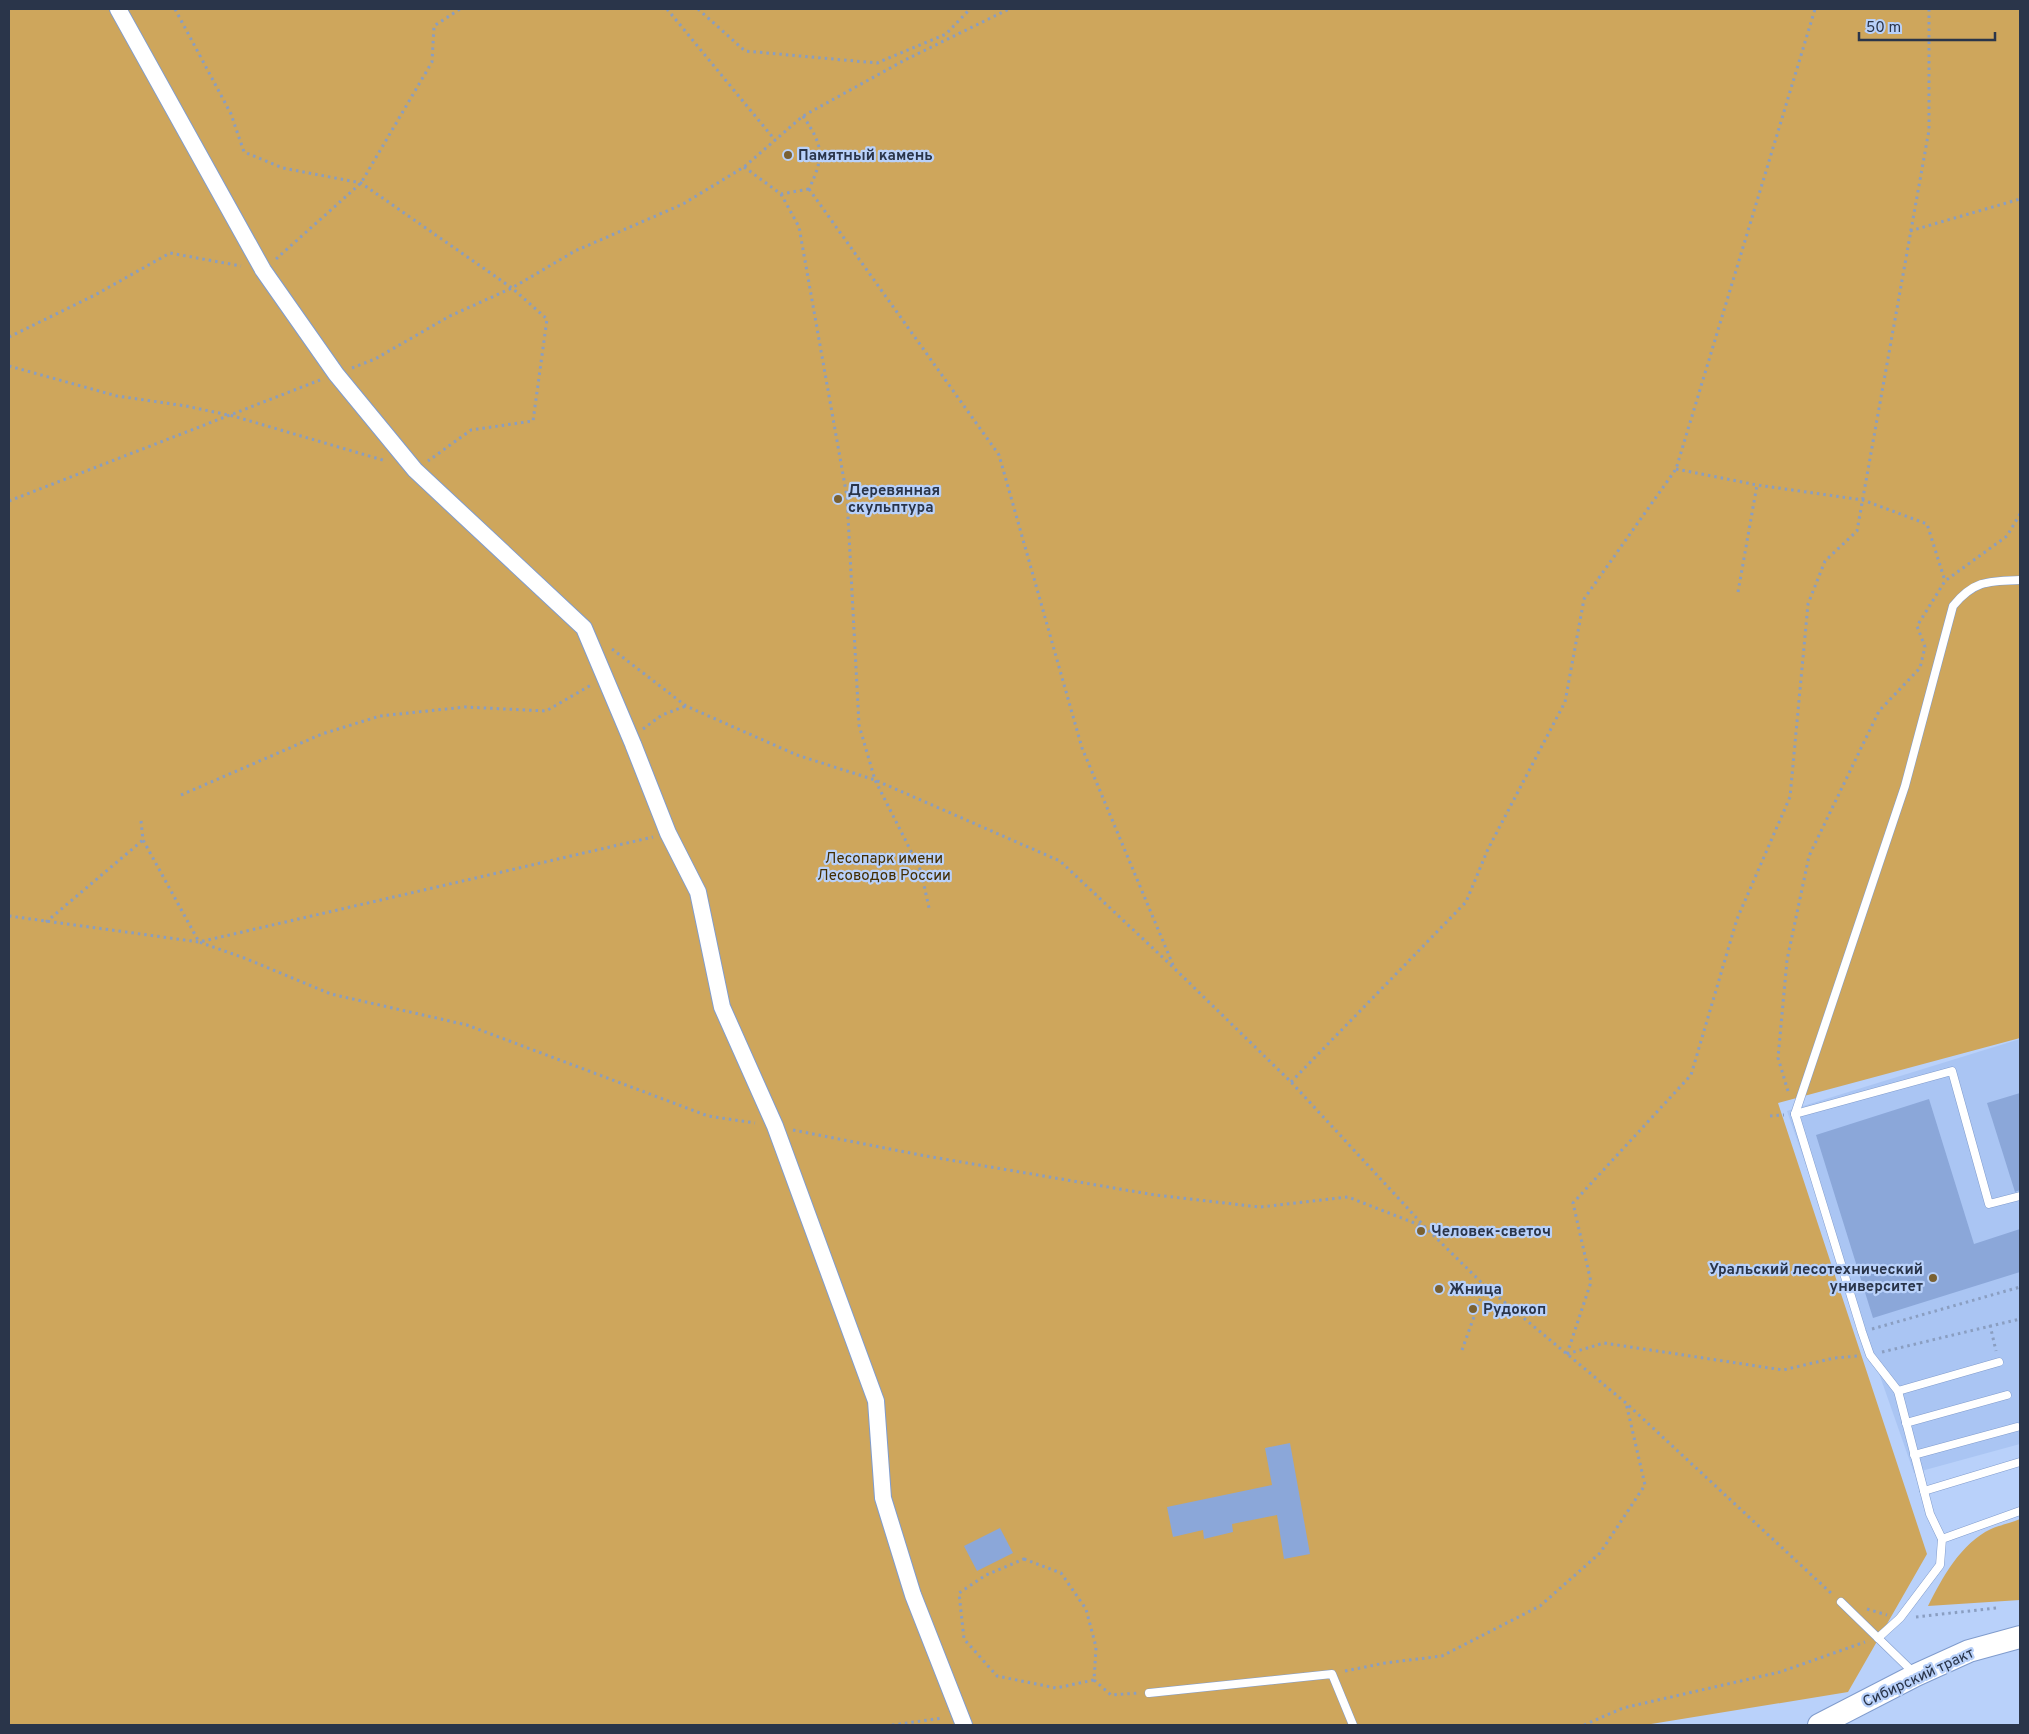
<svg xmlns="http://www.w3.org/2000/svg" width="2029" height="1734" viewBox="0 0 2029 1734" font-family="Overpass,sans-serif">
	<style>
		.built { fill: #aac5f3 }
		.green { fill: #cea65c }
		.building { fill: #8ba7d9 }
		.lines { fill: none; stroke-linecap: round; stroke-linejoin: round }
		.lane-casing { stroke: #809ccd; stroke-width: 9 }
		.street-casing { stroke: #809ccd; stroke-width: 18 }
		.secondary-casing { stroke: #809ccd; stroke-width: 24 }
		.path { stroke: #8a9ec1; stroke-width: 3; stroke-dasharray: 2.5 4; stroke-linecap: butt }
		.lane { stroke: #fff; stroke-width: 8 }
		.street { stroke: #fff; stroke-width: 16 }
		.secondary { stroke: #fff; stroke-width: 22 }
		.poi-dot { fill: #7a6132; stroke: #b9d1fa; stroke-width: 2 }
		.labels { text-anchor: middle; stroke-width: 4.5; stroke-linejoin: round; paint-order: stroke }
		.poi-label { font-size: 15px; font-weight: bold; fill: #2a354a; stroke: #b9d1fa; text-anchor: start }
		.park-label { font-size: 15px; fill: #422d00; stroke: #b9d1fa }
		.street-label { font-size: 15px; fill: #2a354a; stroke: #b9d1fa }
	</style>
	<rect width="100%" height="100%" fill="#b9d1fa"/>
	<path class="built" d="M2020,1039V1444L1914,1473L1787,1111Z"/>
	<g class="green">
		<path d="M9,9H2020V1038L1778,1103L1927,1554L1848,1692L1645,1725H9Z"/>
		<path d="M2020,1519V1600L1928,1606C1942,1578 1961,1543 1991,1529C2000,1525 2011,1523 2020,1519Z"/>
	</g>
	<g class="building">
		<path d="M2020,1093V1190L2015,1192L1987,1103Z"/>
		<path d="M1929,1099L1974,1244L2020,1229V1272L1873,1318L1816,1135Z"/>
		<path d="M1290,1443L1310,1554L1284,1559L1277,1515L1232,1524L1233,1532L1204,1539L1203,1530L1173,1537L1167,1507L1272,1485L1265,1448Z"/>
		<path d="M1000,1528L1013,1553L977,1571L964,1546Z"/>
	</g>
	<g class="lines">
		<defs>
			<g id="lane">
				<path d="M1795,1114L1952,1071L1989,1204L2020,1196"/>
				<path d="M1898,1391L1999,1362"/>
				<path d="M1906,1423L2007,1395"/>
				<path d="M1914,1455L2017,1427"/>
				<path d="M1924,1491L2020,1462"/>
				<path d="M1942,1539L1930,1514L1898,1391L1870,1355L1862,1332L1795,1114L1905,786L1953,606C1974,580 1989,581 2020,580"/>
				<path d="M1841,1602L1915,1674"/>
				<path d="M1878,1638L1900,1618L1940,1565L1942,1539L2020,1511"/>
				<path d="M1149,1693L1332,1674L1353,1725"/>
			</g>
			<path id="street" d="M118,9L263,270L336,374L415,470L584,628L633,744L668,833L698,892L722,1007L775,1126L876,1401L883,1498L913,1595L964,1725"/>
			<path id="secondary" d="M1819,1725L1916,1675L1969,1651L2020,1637"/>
		</defs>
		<use href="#lane" class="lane-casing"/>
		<use href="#street" class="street-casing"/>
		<use href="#secondary" class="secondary-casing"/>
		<g class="path">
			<path d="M175,9L231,114L244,152L283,168L361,183L512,288L547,319L533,421L471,430L428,461"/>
			<path d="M667,9L775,140"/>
			<path d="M698,9L745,51L877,63L946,34L970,9"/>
			<path d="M803,116C823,146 825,155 809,189"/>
			<path d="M744,167L781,194L809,189"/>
			<path d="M809,189L999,455L1082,748L1173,965"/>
			<path d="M781,194L799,227L847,497L859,725L875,780L921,871L929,908"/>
			<path d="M1910,231L2020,199"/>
			<path d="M276,259L361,183L432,62L434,26L460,9"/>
			<path d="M9,337L95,295L170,253L241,266"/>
			<path d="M9,366L117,396L186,406L233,416L386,461"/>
			<path d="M352,368L375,359L450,316L512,288L575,251L683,204L744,167L803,116L903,61L1009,9"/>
			<path d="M1676,469L1757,485L1863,500L1927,524L1945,581"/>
			<path d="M9,501L320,380"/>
			<path d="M1738,592L1757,485"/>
			<path d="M612,649L686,706L797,755L875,780L1060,861L1174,968L1291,1082L1425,1227L1485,1286L1626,1403L1832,1594"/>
			<path d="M643,729L662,715L686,706"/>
			<path d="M181,795L322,734L380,716L465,707L546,711L591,685"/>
			<path d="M141,821L143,840L199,942L247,959L331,994L467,1025L708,1116L755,1123"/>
			<path d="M9,916L199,942L653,837"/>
			<path d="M46,922L143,840"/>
			<path d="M1291,1082L1466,902L1488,849L1565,702L1584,599L1676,469L1815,9"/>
			<path d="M1788,1091L1778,1058L1787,960L1809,856L1879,711L1920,668L1925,647L1917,626L1945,581L2007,536L2020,514"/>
			<path d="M1770,1116L1784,1115"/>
			<path d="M793,1130L926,1156L1155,1195L1260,1207L1348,1197L1422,1226"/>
			<path d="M1990,1325L1996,1351"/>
			<path d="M1872,1329L2020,1287"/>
			<path d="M1462,1350L1485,1286"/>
			<path d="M1882,1352L2020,1319"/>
			<path d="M1567,1354L1591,1282L1573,1203L1691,1075L1737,919L1790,797L1808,604L1825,561L1857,531L1929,130V9"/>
			<path d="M1567,1354L1604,1343L1783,1370L1834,1358L1858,1356"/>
			<path d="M1024,1559L1061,1573L1086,1609L1096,1647L1094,1680L1056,1688L997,1676L964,1639L959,1593L986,1575Z"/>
			<path d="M1867,1609L1887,1615"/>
			<path d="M1916,1617L1996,1608"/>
			<path d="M1345,1671L1385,1663L1442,1656L1540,1606L1600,1553L1645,1485L1626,1403"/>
			<path d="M1094,1680L1111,1695L1139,1693"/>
			<path d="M892,1725L943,1718"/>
			<path d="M1584,1725L1623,1708L1780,1672L1865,1642"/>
		</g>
		<use href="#lane" class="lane"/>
		<use href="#street" class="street"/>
		<use href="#secondary" class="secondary"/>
	</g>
	<g class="poi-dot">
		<circle cx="788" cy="155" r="5"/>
		<circle cx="838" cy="499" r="5"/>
		<circle cx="1421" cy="1231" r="5"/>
		<circle cx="1933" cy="1278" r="5"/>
		<circle cx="1439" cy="1289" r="5"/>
		<circle cx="1473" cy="1309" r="5"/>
	</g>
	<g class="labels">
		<g class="poi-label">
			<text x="798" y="160">Памятный камень</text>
			<text x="848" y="495">Деревянная<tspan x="848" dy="17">скульптура</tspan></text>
			<text x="1431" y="1236">Человек-светоч</text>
			<text x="1923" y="1274" text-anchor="end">Уральский лесотехнический<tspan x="1923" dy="17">университет</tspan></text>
			<text x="1449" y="1294">Жница</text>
			<text x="1483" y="1314">Рудокоп</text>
		</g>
		<g class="park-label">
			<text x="884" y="863">Лесопарк имени<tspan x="884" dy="17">Лесоводов России</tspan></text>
		</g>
		<g class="street-label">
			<text transform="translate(1918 1677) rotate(-25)" y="5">Сибирский тракт</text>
		</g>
	</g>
	<rect width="2029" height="1734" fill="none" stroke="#2a354a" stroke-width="20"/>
	<path d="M1859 32v8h136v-8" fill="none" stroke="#2a354a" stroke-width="2.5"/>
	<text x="1866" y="32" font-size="15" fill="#2a354a" stroke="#b9d1fa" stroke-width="4" paint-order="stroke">50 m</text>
</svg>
